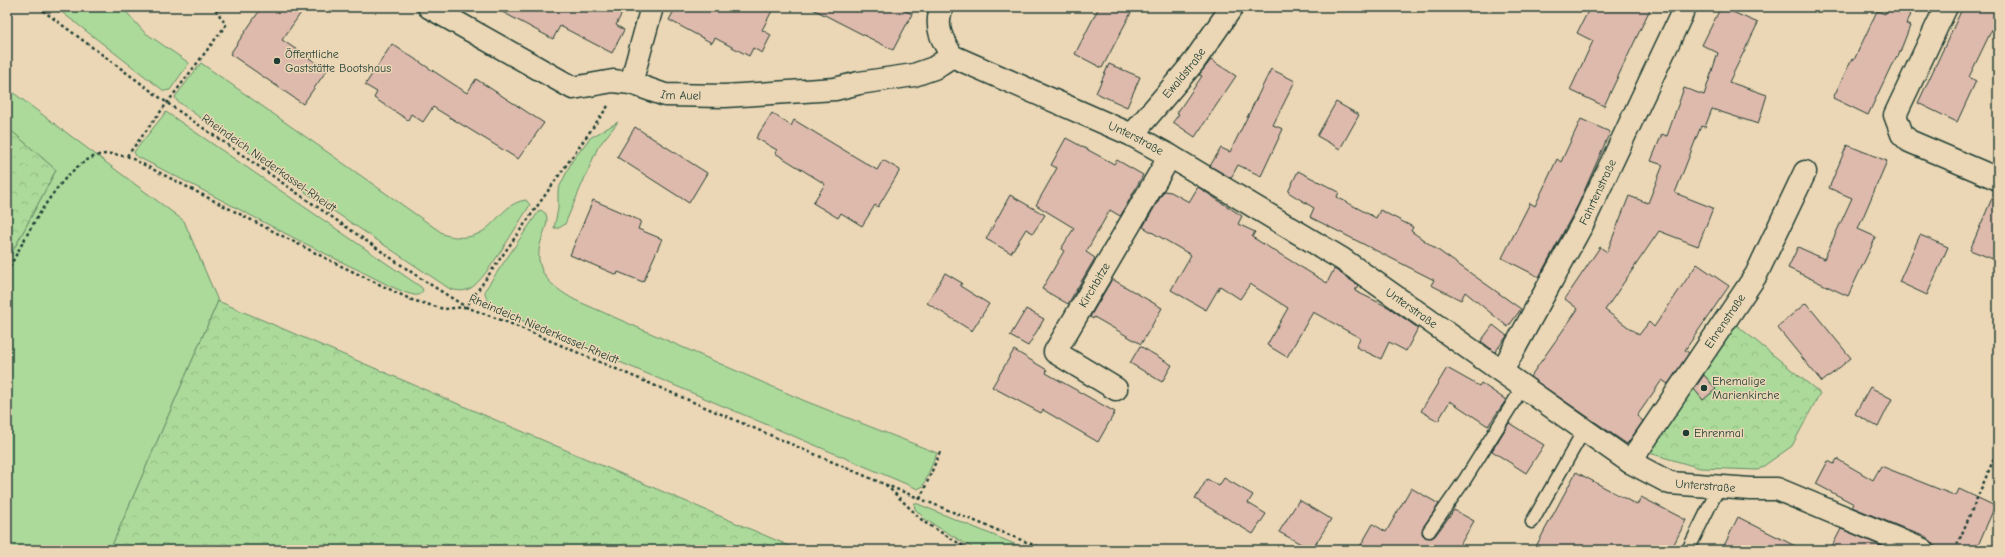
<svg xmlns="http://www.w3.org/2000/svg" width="2005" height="557" viewBox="0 0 2005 557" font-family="'Comic Neue',sans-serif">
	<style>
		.grass { fill: #abda9a; stroke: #658c67 }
		.forest { fill: url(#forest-crowns); stroke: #658c67 }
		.building { fill: #debaac; stroke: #1f3d34 }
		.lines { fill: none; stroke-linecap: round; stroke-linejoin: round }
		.lane-casing { stroke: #1f3d34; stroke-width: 15 }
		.street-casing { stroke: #1f3d34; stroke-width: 25 }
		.path { stroke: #1f3d34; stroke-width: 2.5; stroke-dasharray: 3 3; stroke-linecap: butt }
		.lane { stroke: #ebd7b5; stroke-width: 12 }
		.street { stroke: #ebd7b5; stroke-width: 22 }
		.poi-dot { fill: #1f3d34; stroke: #ebd7b5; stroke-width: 1.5 }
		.labels { text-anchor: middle; stroke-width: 3; stroke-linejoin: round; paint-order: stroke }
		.poi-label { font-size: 12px; fill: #1f3d34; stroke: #ebd7b5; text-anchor: start }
		.street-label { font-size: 12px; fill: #1f3d34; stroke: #ebd7b5 }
	</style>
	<defs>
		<pattern id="forest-crowns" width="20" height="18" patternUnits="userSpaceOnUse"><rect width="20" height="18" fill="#abda9a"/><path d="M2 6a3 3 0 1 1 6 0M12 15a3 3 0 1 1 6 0" fill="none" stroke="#93bc85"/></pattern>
	</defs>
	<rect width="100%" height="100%" fill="#ebd7b5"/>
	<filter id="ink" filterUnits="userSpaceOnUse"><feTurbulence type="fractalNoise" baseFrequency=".025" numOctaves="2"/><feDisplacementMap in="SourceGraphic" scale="8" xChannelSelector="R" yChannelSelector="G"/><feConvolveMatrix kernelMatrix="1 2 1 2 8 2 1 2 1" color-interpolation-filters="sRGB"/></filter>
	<g filter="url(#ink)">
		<g class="grass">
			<path d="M55,7H122L144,32L189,63L170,90L164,91Z"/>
			<path d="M201,63L445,235C494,248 494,204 526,200L530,205C519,222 486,279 471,288C464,292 458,291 450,289L299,188L177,101L175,97Z"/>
			<path d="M7,88L184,221L218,301L110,550H7V262L56,170L7,127Z"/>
			<path d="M166,112L421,287L423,290C421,294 418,296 414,295C398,292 366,273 350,266C278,231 208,192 136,156L134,152Z"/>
			<path d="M618,122L598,147L565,224L559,228H554L558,209V190L572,161L590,138Z"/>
			<path d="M541,210L546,214C549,222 544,231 542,238C531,270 550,286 575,300L805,401L937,453L923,486L918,489L502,312C494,307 484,301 485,290L539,211Z"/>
			<path d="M914,503L918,504L1029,550H976L926,520L915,509Z"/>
		</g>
		<g class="forest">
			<path d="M7,127L56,170L7,262Z"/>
			<path d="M218,301L799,550H110Z"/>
			<path d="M1734,323L1820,393L1792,446L1758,470L1700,468L1646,452Z"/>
		</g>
		<g class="building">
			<path d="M262,7H305L282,40L327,70L303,104L230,54Z"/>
			<path d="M493,7H610L622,13L616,25L624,30L612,53L560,26L553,39Z"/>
			<path d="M676,7H774L762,30L771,35L762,53L753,48L749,56L715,38L712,43L669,20Z"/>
			<path d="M809,7H898L912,14L893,50Z"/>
			<path d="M1099,7H1134L1102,68L1075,54Z"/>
			<path d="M1590,7H1651L1604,106L1570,90L1593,41L1577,33Z"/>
			<path d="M1721,7L1758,23L1729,82L1767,95L1758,124L1712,109L1705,127L1701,126L1675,193L1713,208L1698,246L1659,231L1605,310L1639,335L1649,322L1654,327L1697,264L1729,286L1685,350L1689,353L1668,384L1662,380L1637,416L1643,421L1627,444L1530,377L1578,309L1565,299L1600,247L1607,252L1629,196L1648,203L1663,165L1651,161L1662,134L1667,136L1684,88L1704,95L1718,53L1702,45Z"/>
			<path d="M1888,7H1894L1910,14L1906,24L1910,26L1898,57L1897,56L1891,66L1868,115L1833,98L1852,59L1854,60L1877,11L1885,14Z"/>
			<path d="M1963,7H1998V17L1969,77L1976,81L1957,122L1918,103Z"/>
			<path d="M392,44L467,93L476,79L544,123L518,159L433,107L423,122L411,114L408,120L374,98L377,92L365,85Z"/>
			<path d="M1211,60L1236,76L1195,137L1173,122L1179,114L1177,113L1202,76L1199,75Z"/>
			<path d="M1109,64L1140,77L1127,107L1096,93Z"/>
			<path d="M1271,69L1295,81L1273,125L1283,129L1261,176L1238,165L1231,178L1210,166L1221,148L1230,152Z"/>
			<path d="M1336,102L1359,115L1340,149L1317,136Z"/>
			<path d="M772,113L791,126L794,120L877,170L883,160L900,170L878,207L875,205L862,226L841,213L838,218L813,203L825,184L775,153L777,150L756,138Z"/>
			<path d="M1581,119L1610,132L1578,205L1539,277L1502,258L1530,203L1535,206L1557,159L1561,162Z"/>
			<path d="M635,127L707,173L689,203L617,157Z"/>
			<path d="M1066,138L1114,164L1117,160L1143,175L1121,215L1120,216L1110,210L1086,252L1095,258L1068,304L1042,289L1064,251L1061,249L1074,228L1036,205L1057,168L1051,165Z"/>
			<path d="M1847,145L1887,161L1858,229L1876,237L1848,296L1788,268L1798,247L1824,259L1852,198L1829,188Z"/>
			<path d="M1298,171L1339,192L1337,197L1376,218L1380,210L1413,227L1411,231L1521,309L1508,327L1465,292L1461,300L1431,285L1434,280L1310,217L1314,208L1288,192Z"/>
			<path d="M1198,187L1242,216L1238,224L1255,232L1252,237L1327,283L1334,269L1358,285L1355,291L1388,307L1418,328L1406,351L1389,342L1381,359L1356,347L1360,338L1313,312L1287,357L1267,345L1288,308L1250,284L1240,299L1220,286L1206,310L1171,290L1191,255L1143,227L1164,191L1171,192L1189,202Z"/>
			<path d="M1995,191H1998V261L1970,250Z"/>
			<path d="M1010,195L1045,215L1033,233L1026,229L1011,253L986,239Z"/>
			<path d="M593,200L641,221L638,229L662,239L643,282L618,272L617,275L570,255Z"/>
			<path d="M1920,235L1948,247L1927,295L1899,282Z"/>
			<path d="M945,273L962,283L960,286L989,304L972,331L927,303Z"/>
			<path d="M1112,279L1162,308L1141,344L1094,317L1093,319L1090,317Z"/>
			<path d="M1806,303L1851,358L1822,382L1777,327Z"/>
			<path d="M1026,309L1044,319L1028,346L1010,336Z"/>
			<path d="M1493,325L1507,336L1495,352L1481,341Z"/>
			<path d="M1140,346L1172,365L1162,382L1130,363Z"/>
			<path d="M1014,350L1047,370L1046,373L1115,412L1098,442L1043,410L1041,413L992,387Z"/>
			<path d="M1447,368L1479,386L1481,383L1506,400L1488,426L1450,401L1438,421L1421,411Z"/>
			<path d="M1704,375L1716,389L1703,400L1694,389Z"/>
			<path d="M1870,387L1892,399L1878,427L1855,414Z"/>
			<path d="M1509,423L1544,445L1526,473L1492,451Z"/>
			<path d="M1837,459L1873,480L1881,466L1956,496L1959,489L1995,506L1976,550H1935L1933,543L1928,538L1852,507L1854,504L1816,484L1828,461L1834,464Z"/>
			<path d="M1576,472L1637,505L1641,497L1686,520L1671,550H1534Z"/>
			<path d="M1224,478L1253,495L1248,503L1266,514L1253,534L1195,499L1207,479L1219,486Z"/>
			<path d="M1411,488L1439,504L1423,527L1422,534L1425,537L1432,538L1435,536L1454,510L1474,521L1457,550H1358L1373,524L1386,532Z"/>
			<path d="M1299,500L1331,519L1312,550L1279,532Z"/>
			<path d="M1738,517L1803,550H1722Z"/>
			<path d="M1841,529L1891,550H1830Z"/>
		</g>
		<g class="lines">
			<defs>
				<g id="lane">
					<path d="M1532,522L1584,430"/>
					<path d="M1429,531L1464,481L1523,387"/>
					<path d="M1688,550L1719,487"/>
				</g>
				<g id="street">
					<path id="s1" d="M429,7L573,88L613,81L631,83L665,95L725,96L835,89L859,83L914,75L934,68L952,56"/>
					<path id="s2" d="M942,7C934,26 942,40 952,56L1132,135L1170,156L1342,259L1630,462L1670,483L1750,489H1777L1923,550"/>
					<path d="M1946,7L1895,115L1902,134L1909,141L1998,179"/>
					<path d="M631,83L652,7"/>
					<path id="s3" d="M1132,135L1193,63L1232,7"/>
					<path id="s4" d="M1502,371L1584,221L1685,7"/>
					<path id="s5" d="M1116,389L1055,352L1170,156"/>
					<path id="s6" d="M1630,462L1756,275L1805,172"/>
				</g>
			</defs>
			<use href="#lane" class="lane-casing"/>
			<use href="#street" class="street-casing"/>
			<g class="path">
				<path d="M38,7L170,105L420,278L466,307L509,323L884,484L1046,550"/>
				<path d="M127,156L226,25L214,7"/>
				<path d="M7,272C25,239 64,156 106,154C113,153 120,156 127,156L333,262L412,300L444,309L466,307L608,106"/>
				<path d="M886,485L924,522L970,550"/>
				<path d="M920,499L940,452"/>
				<path d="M1955,550L1998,449"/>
			</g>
			<use href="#lane" class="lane"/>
			<use href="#street" class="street"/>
		</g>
	</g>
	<g class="poi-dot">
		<circle cx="277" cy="61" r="4"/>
		<circle cx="1704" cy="388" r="4"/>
		<circle cx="1686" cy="433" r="4"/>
	</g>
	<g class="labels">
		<g class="poi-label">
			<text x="285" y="58">Öffentliche<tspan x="285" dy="14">Gaststätte Bootshaus</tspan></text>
			<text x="1712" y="385">Ehemalige<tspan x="1712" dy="14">Marienkirche</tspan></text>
			<text x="1694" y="437">Ehrenmal</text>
		</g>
		<g class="street-label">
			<text dy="4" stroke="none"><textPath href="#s3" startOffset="81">Ewaldstraße</textPath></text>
			<text dy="4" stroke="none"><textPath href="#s1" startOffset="276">Im Auel</textPath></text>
			<text dy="4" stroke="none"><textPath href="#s2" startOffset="254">Unterstraße</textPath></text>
			<text transform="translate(269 163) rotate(35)" y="4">Rheindeich Niederkassel-Rheidt</text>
			<text dy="4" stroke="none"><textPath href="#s4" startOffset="203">Fahrtenstraße</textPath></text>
			<text dy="4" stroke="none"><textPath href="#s5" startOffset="149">Kirchbitze</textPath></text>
			<text dy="4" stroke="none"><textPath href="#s2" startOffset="578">Unterstraße</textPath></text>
			<text dy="4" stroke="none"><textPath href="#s6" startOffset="170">Ehrenstraße</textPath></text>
			<text transform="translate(544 329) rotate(23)" y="4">Rheindeich Niederkassel-Rheidt</text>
			<text dy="4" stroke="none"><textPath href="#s2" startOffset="926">Unterstraße</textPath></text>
		</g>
	</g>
	<rect width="2005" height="557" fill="none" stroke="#ebd7b5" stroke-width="24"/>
	<rect x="12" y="12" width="1981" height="533" fill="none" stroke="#1f3d34" stroke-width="1.5" filter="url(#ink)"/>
</svg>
